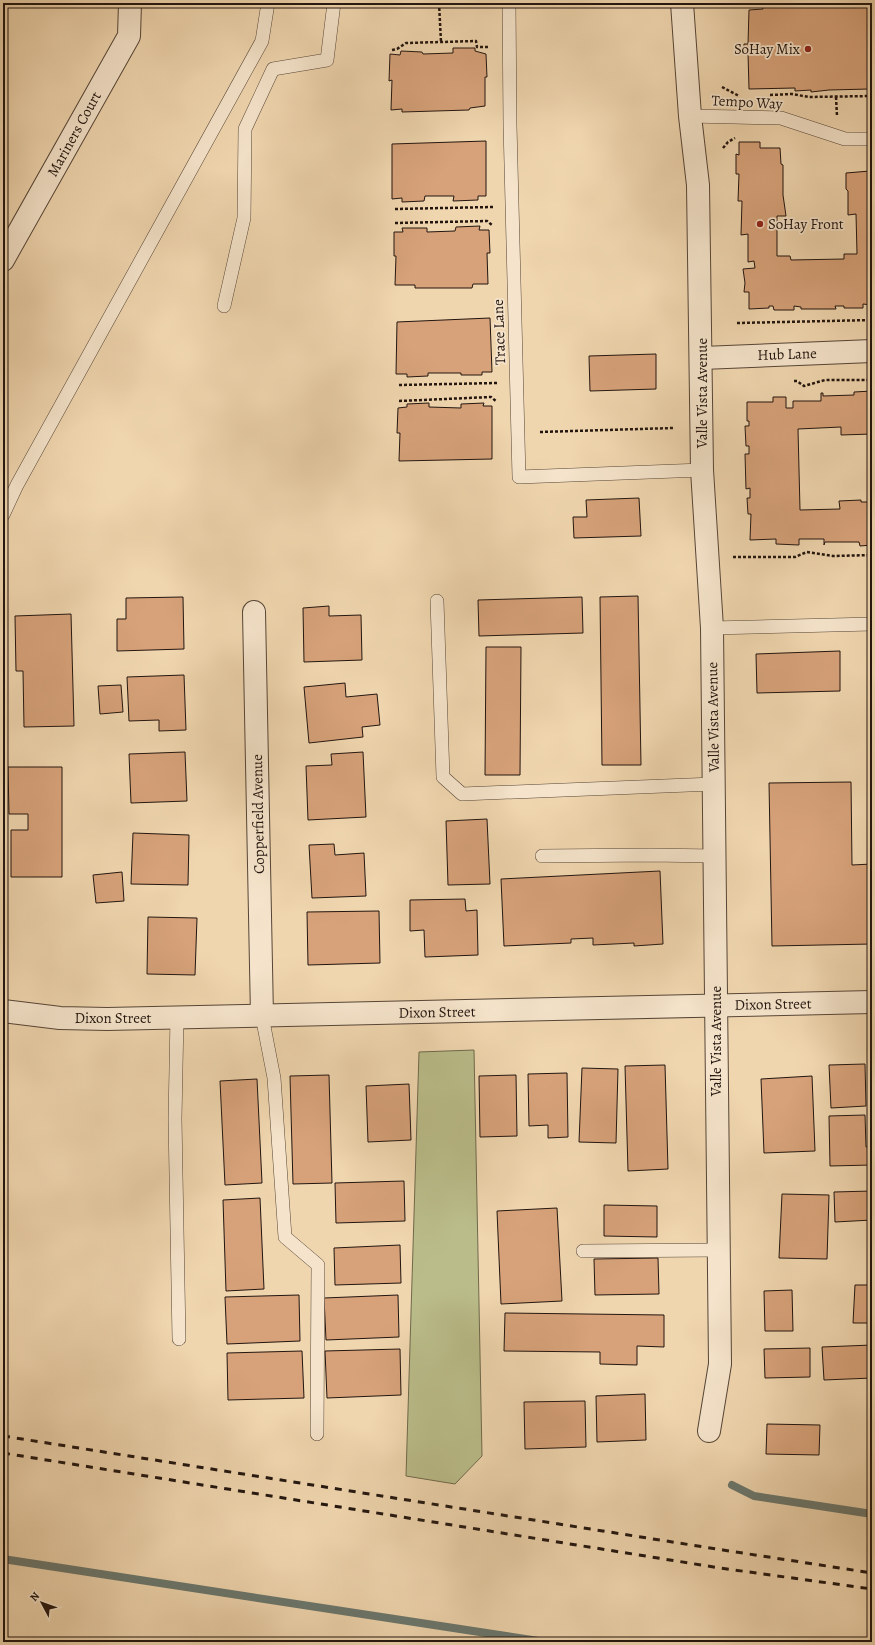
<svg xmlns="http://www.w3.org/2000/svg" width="875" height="1645" viewBox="0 0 875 1645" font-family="Alegreya,serif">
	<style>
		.green { fill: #babd8a; stroke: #6e694c }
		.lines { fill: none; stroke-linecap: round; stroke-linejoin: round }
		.stream { stroke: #6a776e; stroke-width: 8 }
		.building { fill: #d7a27a; stroke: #22150f }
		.lane-casing { stroke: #564537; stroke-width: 14 }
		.street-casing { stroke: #564537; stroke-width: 24 }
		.path { stroke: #22150f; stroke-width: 2.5; stroke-dasharray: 3 2; stroke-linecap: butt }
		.lane { stroke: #f5e4cb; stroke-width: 13 }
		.street { stroke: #f5e4cb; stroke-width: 22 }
		.rail { stroke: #22150f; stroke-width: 3; stroke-dasharray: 7 7; stroke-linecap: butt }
		.poi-dot { fill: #8f2418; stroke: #f5e4cb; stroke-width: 1.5 }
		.labels { text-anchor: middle; stroke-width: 3.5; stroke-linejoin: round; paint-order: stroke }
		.poi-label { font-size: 15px; fill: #22150f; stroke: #f5e4cb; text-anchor: end }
		.street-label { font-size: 15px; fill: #22150f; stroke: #f5e4cb }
	</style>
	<rect width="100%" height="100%" fill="#f0d6af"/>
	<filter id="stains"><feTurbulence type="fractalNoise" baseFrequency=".005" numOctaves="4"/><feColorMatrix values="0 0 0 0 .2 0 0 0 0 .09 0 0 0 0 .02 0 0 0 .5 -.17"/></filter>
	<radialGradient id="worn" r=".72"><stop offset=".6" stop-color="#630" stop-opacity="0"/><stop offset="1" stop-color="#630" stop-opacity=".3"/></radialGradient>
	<path class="green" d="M474,1050L482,1456L455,1484L406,1476L419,1052Z"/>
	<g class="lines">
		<g class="stream">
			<path d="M732,1485L754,1496L872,1514"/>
			<path d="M3,1559L545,1642"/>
		</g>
	</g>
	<g class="building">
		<path d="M807,3H872V91H869V89L829,90L811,92V90L795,91V88L749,89L748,53H744V44H748L749,10L763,9V7L807,4Z"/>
		<path d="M453,48H475V51L486,54L487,77H485V106L470,108L469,110L402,112V109L391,110L392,80L389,81L390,54L400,55L401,51L422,52L423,54L453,53Z"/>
		<path d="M486,141V196H478V200L453,201L454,196H425L424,201L402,202V198L392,199V144Z"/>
		<path d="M739,142H760V148H780L781,164L783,165V195L786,216H777V256H790L791,260L844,259V254H857L856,214L848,215V191L846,189V173L870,171V166H872V305L863,304V308H844V306H835L836,309H801V307L794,306V310H774L773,306H769V308L749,309V292H744L745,283L743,269L755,268L754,261L748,262V234L741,235L742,201H738L739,174H736V154L739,155Z"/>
		<path d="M480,226L479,230H489L490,253H487L488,284H473L472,288H415V285H395L396,256H394V232H403L402,228H427V232L455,231L456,227Z"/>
		<path d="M490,318L492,372H482V375H461V373H428V376L407,377V374H396L397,322Z"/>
		<path d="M656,354V389L590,391L589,356Z"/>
		<path d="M872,391V434L841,435V427L798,429L800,510L840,509L839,501L861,500V502H872V545L860,546L859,542H825L824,545V539H799V545L776,544V539L750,540L751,514H748L747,498H750V488L746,489L745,454H749V446H746L745,426H749V421H747V402H773V397H786V408H793V401H821V393H823V396L854,395V392Z"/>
		<path d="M429,403V407L461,408V404L484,403L483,406H492V459L399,461L400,433H397L398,408L407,407V404Z"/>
		<path d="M639,498L641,536L574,538L573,517H587L586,500Z"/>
		<path d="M638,596L641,765H602L600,597Z"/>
		<path d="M183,597L184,649L117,651V619H126V598Z"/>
		<path d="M582,597L583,633L479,636L478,600Z"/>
		<path d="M329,606V616L361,615L362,660L304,662L303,608Z"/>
		<path d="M71,614L74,726L24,727L23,671H16L15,616Z"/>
		<path d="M486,647H521L520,775H485Z"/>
		<path d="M840,651V691L757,693L756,654Z"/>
		<path d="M184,675L186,730L159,731V720L129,721L127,677Z"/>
		<path d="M345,683L346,697L377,694L380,725L362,727L363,737L309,743L304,687Z"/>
		<path d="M121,685L123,712L100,714L98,686Z"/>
		<path d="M185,752L187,801L131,803L129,754Z"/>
		<path d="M363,752L366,817L308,820L306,766L332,765L331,754Z"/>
		<path d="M8,767H62V877H11V830H28V814H9Z"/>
		<path d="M851,782L852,865L872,864V944L772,946L769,783Z"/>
		<path d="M487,819L490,884L448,885L446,821Z"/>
		<path d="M133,833L189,835L188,885L131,884Z"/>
		<path d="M334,844L335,855L364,853L366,896L312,898L309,845Z"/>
		<path d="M660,871L663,944L634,946V943L593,945V938L571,939V943L504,946L501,879Z"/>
		<path d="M122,872L124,901L96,903L93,875Z"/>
		<path d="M465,899L466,911L477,910L478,955L425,957L424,930L410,931V900Z"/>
		<path d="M379,911L380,963L308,965L307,912Z"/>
		<path d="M148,917L197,918L195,975L147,974Z"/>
		<path d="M865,1064L866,1106L831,1108L829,1065Z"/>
		<path d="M665,1065L668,1169L628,1171L625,1066Z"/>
		<path d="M582,1068L618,1069L616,1143L579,1142Z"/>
		<path d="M567,1073L568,1137L548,1138V1125L529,1126L528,1074Z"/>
		<path d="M329,1075L332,1183L293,1184L290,1076Z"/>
		<path d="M516,1075L517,1136L480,1137L479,1076Z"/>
		<path d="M812,1076L815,1151L764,1153L761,1079Z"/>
		<path d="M257,1079L262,1183L225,1185L220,1081Z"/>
		<path d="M409,1084L411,1140L368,1142L366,1086Z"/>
		<path d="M865,1115L866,1147H872V1165L830,1166L829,1116Z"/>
		<path d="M404,1181L405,1221L336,1223L335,1183Z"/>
		<path d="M872,1191V1220L835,1222L834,1192Z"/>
		<path d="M782,1194L829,1195L827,1259L779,1258Z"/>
		<path d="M260,1198L264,1289L226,1291L223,1200Z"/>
		<path d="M604,1205L657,1206V1237L604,1236Z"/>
		<path d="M557,1208L562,1301L501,1304L497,1211Z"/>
		<path d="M400,1245L401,1283L335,1285L334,1248Z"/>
		<path d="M658,1258L659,1294L595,1295L594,1259Z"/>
		<path d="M855,1285H872V1323H853Z"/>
		<path d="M792,1290L793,1331H765L764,1291Z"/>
		<path d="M299,1295L300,1341L227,1344L225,1297Z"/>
		<path d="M398,1295L399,1337L326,1340L324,1298Z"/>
		<path d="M505,1313L664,1315V1347L637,1346V1365L600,1364V1352L504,1351Z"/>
		<path d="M872,1345V1378L824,1380L822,1347Z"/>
		<path d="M810,1348V1377L765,1378L764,1349Z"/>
		<path d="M400,1349L401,1395L327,1398L325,1351Z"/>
		<path d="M302,1351L304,1398L228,1400L227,1353Z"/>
		<path d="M645,1394L646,1440L597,1442L596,1396Z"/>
		<path d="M585,1401L586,1447L525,1449L524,1402Z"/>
		<path d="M767,1424L820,1425L819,1455L766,1454Z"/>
	</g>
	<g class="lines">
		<defs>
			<g id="lane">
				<path d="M509,3L510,125L519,477L702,470"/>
				<path d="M690,116L781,118L845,139H872"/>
				<path d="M224,306L244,218L245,129L273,69L327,60L334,3"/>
				<path d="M3,515L17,485L262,41L268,3"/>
				<path d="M437,601L443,777L462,794L714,784"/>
				<path d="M712,628L872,624"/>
				<path d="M542,856L650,855L715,856"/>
				<path d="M262,1016L274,1078L285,1237L318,1265L317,1434"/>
				<path d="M177,1017L175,1119L179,1339"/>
				<path d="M583,1251L718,1250"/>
			</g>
			<g id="street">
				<path d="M682,3L690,116L698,185L702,470L712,628L720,1364L709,1431"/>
				<path d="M3,260L129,36L130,3"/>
				<path d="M702,358L872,351"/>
				<path d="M254,612L262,1016"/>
				<path d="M3,1011L60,1018L107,1019L872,1002"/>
			</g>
		</defs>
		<use href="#lane" class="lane-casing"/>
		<use href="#street" class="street-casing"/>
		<g class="path">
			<path d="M439,3L441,42"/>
			<path d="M392,50L397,49L406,43L476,41L477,47H490"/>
			<path d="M722,87L739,96"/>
			<path d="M770,95L792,94L809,97L872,96"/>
			<path d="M836,97L837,116"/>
			<path d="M723,148L728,142L735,138"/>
			<path d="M395,209L493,207"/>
			<path d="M395,223L487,221L492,225"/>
			<path d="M737,323L872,320"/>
			<path d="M794,381H797L804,386L825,380H872"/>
			<path d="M399,385L497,383"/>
			<path d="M399,401L491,397L497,402"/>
			<path d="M540,432L673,428"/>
			<path d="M733,557H795L807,552L833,556L872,555"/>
		</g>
		<use href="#lane" class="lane"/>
		<use href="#street" class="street"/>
		<g class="rail">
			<path d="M3,1436L723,1550L872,1573"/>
			<path d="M3,1453L720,1568L872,1589"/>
		</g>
	</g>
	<g class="poi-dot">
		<circle cx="808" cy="49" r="4"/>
		<circle cx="760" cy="224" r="4"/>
	</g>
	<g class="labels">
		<g class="poi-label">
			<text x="800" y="54">SoHay Mix</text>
			<text x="768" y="229" text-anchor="start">SoHay Front</text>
		</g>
		<g class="street-label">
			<text transform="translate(747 102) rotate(3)" y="5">Tempo Way</text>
			<text transform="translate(74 134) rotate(-61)" y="5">Mariners Court</text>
			<text transform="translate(499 332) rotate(-92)" y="5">Trace Lane</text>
			<text transform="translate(787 354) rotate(-2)" y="5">Hub Lane</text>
			<text transform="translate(702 393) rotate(-90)" y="5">Valle Vista Avenue</text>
			<text transform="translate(713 717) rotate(-91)" y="5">Valle Vista Avenue</text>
			<text transform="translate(258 814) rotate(-91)" y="5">Copperfield Avenue</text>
			<text transform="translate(773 1004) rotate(-1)" y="5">Dixon Street</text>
			<text transform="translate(437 1012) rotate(-1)" y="5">Dixon Street</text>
			<text x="113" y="1023">Dixon Street</text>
			<text transform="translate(716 1041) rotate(-90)" y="5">Valle Vista Avenue</text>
		</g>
	</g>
	<rect width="875" height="1645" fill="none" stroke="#f0d6af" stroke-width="16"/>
	<rect x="4" y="4" width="867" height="1637" fill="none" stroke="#22150f" stroke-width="2"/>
	<rect x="8" y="8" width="859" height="1629" fill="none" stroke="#22150f"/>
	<g transform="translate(42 1603) rotate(311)" stroke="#f5e4cb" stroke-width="3" paint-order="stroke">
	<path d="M0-3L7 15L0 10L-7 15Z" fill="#22150f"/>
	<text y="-6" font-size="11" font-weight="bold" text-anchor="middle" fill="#22150f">N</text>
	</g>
	<rect width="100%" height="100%" filter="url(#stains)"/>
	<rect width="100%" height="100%" fill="url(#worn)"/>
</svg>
